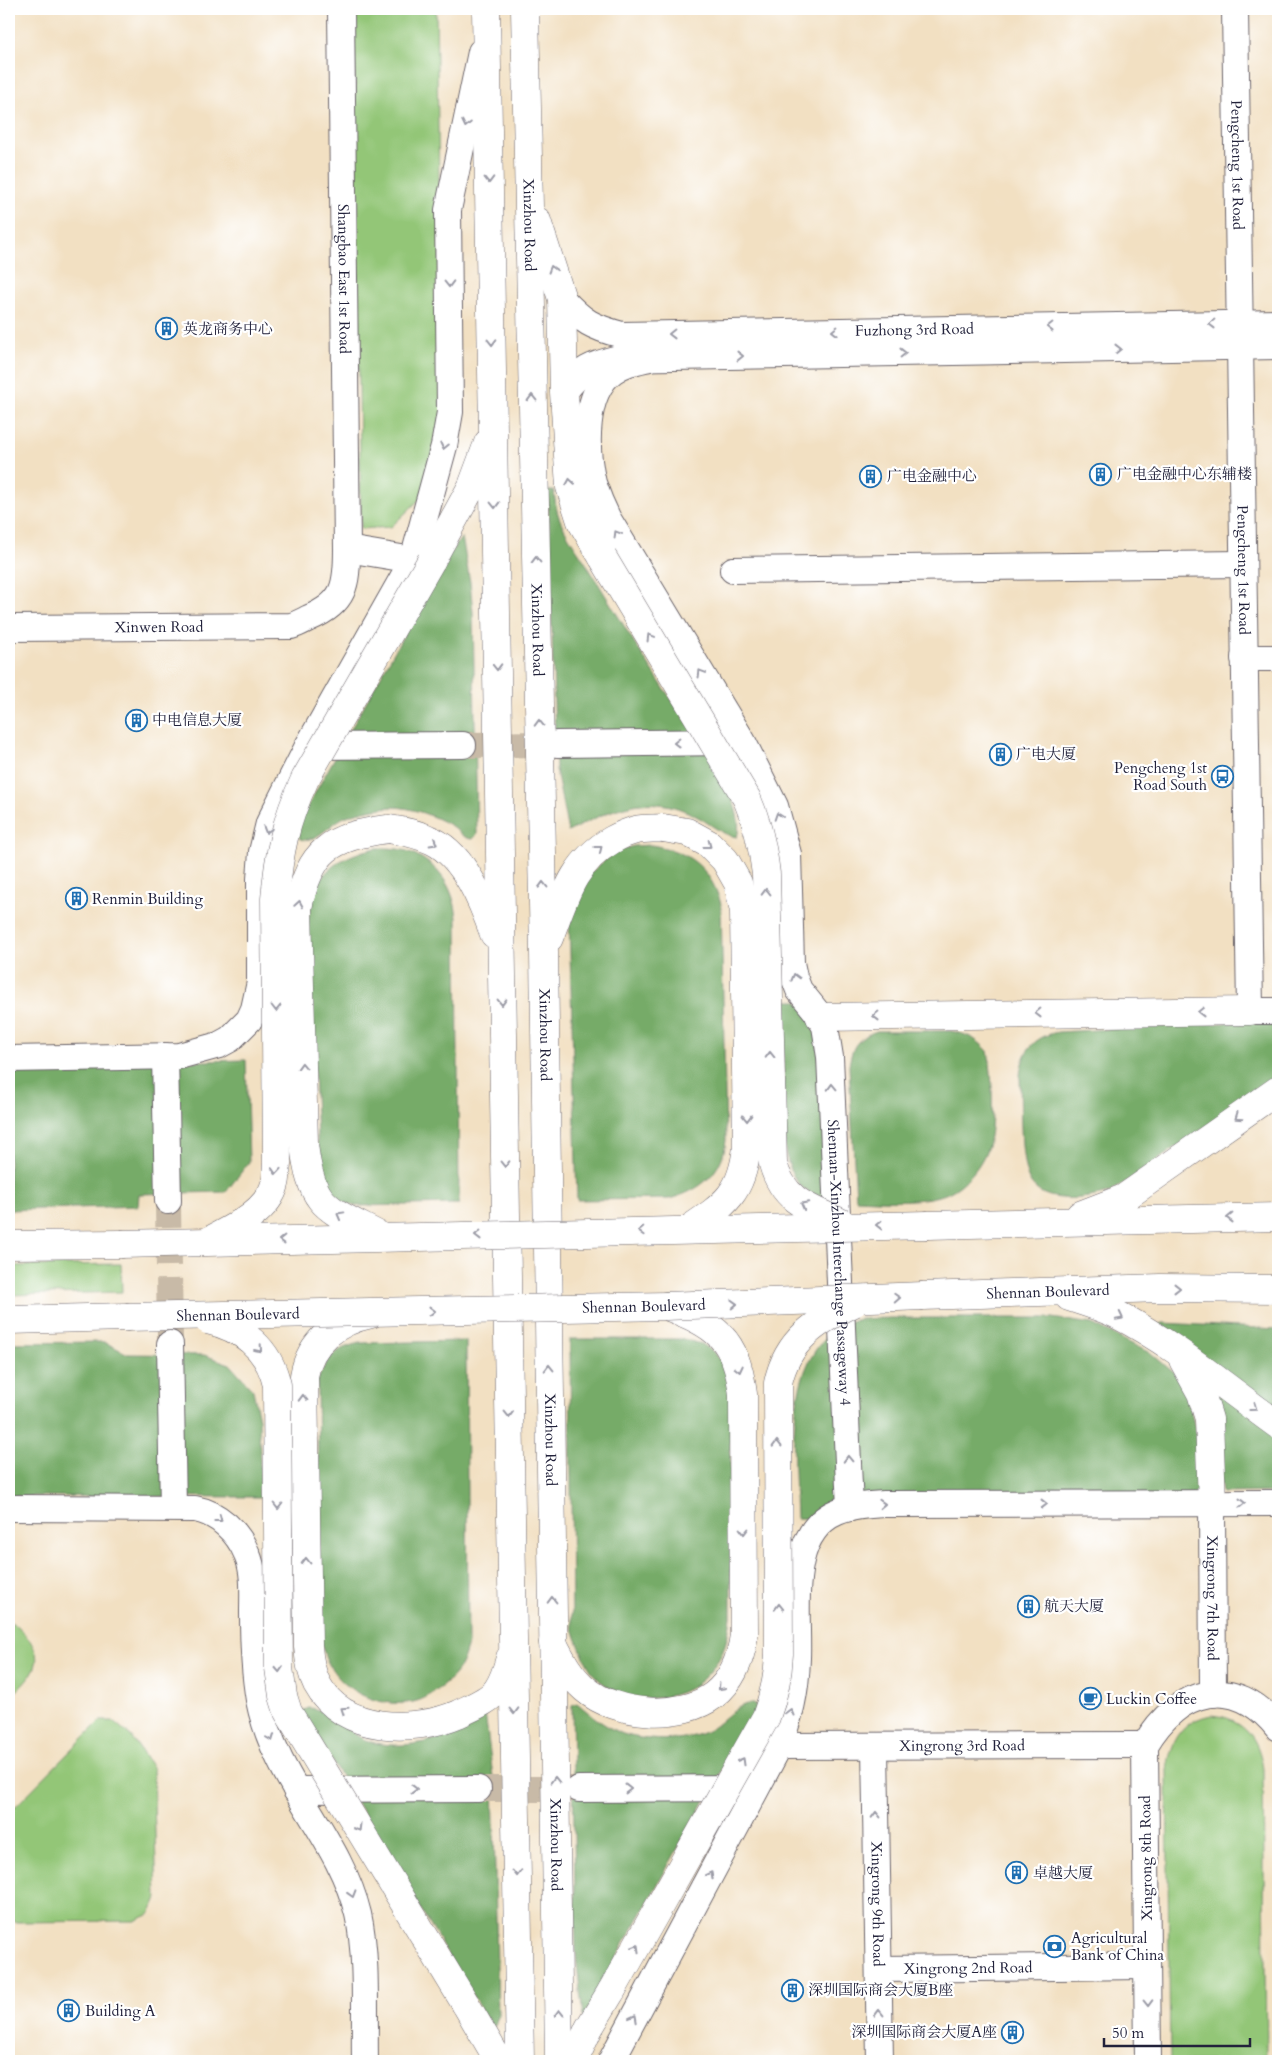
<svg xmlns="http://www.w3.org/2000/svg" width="1287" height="2070" viewBox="0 0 1287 2070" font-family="Cardo,'Noto Serif SC',serif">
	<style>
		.green { fill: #93c677; stroke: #5a7459 }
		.forest { fill: #76ab68; stroke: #4c6652 }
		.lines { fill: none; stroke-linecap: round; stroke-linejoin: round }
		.minor-tunnel { stroke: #c8baa7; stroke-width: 26; stroke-dasharray: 26 13; stroke-linecap: butt }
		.minor-casing { stroke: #6b646a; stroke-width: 28 }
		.major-casing { stroke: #6b646a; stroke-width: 29 }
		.minor { stroke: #fff; stroke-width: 26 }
		.major { stroke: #fff; stroke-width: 28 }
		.major-bridge-casing { stroke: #6b646a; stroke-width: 29; stroke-linecap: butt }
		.major-bridge { stroke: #fff; stroke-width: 28 }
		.oneway { stroke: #9c9ca7 }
		.labels { text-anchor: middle; stroke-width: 4.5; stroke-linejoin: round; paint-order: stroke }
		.street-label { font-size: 15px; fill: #22223b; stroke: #fff }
		.poi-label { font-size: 15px; fill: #22223b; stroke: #fff; text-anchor: start }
	</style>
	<rect width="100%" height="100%" fill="#fff"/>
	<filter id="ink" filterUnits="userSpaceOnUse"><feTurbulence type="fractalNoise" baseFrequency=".02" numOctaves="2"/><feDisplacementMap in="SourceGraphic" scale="10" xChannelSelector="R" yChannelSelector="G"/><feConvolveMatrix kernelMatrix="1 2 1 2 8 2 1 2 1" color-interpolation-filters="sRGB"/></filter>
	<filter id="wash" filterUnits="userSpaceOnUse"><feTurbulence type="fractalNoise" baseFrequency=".0096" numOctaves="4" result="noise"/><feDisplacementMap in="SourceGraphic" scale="20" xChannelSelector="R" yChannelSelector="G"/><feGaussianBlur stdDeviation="1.12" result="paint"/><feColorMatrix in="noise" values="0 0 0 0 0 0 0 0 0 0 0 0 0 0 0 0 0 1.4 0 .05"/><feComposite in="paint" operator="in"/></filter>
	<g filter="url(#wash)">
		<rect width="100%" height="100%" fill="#f2e0c2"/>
		<g class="green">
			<path d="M354,9H436L443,413L422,497L391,527L361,529Z"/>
			<path d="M121,1264L122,1292L9,1295V1266Z"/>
			<path d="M9,1623C17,1625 22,1631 27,1637C50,1663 27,1680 9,1699Z"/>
			<path d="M1212,1715C1244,1718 1259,1738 1263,1769L1266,2061H1170L1167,1770C1171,1741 1182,1720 1212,1715Z"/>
			<path d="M100,1721H113L131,1736L153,1769L157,1898L150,1914L135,1921L16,1922L9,1919V1816L15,1807Z"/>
		</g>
		<g class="forest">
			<path d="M548,491H554C555,500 556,509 559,517C566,536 580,553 590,570C615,611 640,653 667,693C687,722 749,802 737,837C721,835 710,823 696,816C648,790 611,809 568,832L556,770Z"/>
			<path d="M462,537L470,582L473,612L477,834L473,839C463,839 458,830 450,825C434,816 411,807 392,807C377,808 361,811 347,816C332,821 317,844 300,839L297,831L307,807L450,553Z"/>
			<path d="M651,845C689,851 710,867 721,904L726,1140C723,1173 700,1191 669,1199L577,1200L569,918L577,884L616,851L634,846Z"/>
			<path d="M377,848C388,848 401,848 412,853C440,866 454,888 457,918L459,1204L355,1206L343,1202L319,1178L307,925C310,913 311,897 316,887C328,863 352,853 377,848Z"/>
			<path d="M782,1001H797L820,1026L827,1196C799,1197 789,1172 785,1149Z"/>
			<path d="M1278,1020V1077L1111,1192C1089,1199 1041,1206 1029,1180C1019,1160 1021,1101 1020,1076C1022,1052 1033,1037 1058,1032Z"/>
			<path d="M877,1031H951C967,1034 977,1039 988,1051C993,1075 994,1118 989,1142C984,1164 962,1191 939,1196C913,1203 883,1200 856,1199L849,1066C852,1046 857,1038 877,1031Z"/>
			<path d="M246,1060L249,1162L226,1192L139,1194L138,1206L9,1210V1066Z"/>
			<path d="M891,1318H1052L1092,1324L1152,1354L1181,1379L1189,1403L1197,1437L1199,1494L816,1519L796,1518C794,1458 781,1351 849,1322C861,1317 879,1319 891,1318Z"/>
			<path d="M1163,1323L1278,1329V1410L1158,1325Z"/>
			<path d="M570,1339H683L702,1344L715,1353L725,1367L730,1383L731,1617C728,1637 725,1652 712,1669C687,1703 630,1708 599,1680C586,1668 578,1643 572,1626Z"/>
			<path d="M466,1341L468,1644C465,1654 462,1666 454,1675C444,1686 428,1699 413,1702C376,1709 336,1689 324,1653C321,1646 321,1638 320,1630L317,1382C327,1357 334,1349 360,1343Z"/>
			<path d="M104,1342L128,1354L204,1355L230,1364L253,1390L259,1419L261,1497L9,1496V1343Z"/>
			<path d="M1209,1385L1278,1431V1492L1222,1493Z"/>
			<path d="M577,1703C590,1714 603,1725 618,1732C641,1742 687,1743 709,1730C722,1723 738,1701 754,1704L757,1708L583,2017L576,1955L572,1705Z"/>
			<path d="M309,1708C326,1709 342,1725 356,1735C379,1751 425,1746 448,1734C462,1727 471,1718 485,1713L493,1777L498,2016L495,2025H490L302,1711Z"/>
		</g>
	</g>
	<g filter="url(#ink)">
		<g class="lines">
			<g class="minor-tunnel">
				<path d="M463,745L557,744"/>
				<path d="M168,1201L170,1338"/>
				<path d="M478,1789H577"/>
			</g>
			<defs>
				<g id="minor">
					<path id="s1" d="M341,9L347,549"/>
					<path id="s2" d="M1235,9L1250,1011H1278"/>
					<path id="s3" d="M562,299C583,322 592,327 622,335L1278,323"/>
					<path id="s4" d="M649,358C636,361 624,363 613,371C583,393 585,450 593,483C597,495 602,507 608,519L743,742L775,806L788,854L791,963L794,977L799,990L816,1011L825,1026L830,1057L850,1508"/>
					<path d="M564,392C582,369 590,365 619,358L1278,346"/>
					<path d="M733,570L1243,564"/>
					<path id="s5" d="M9,628L291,626C298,624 303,621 309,618C345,603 347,585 347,549L413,560"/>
					<path d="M1244,658H1278"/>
					<path d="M557,744L732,742"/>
					<path d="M308,746L463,745"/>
					<path d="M165,1056L168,1201"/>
					<path d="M9,1059L179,1056L219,1045L230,1039L249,1020L254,1009L260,982V879L262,852L269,823L308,746L413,560L444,446L450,412L448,210L481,52"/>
					<path d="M170,1344L173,1508"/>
					<path id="s6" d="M1212,1503L1213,1694"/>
					<path d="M9,1508L195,1509C218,1513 238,1532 247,1554C255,1572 253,1594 253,1613C253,1642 254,1671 259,1700C275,1782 339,1836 358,1914C368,1958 364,2016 365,2061"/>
					<path id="s7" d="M778,1746L1145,1745"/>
					<path id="s8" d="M875,1746L880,2061"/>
					<path d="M579,1789L746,1788"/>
					<path d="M296,1790L478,1789"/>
					<path id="s9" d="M879,1969L1147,1966"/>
					<path d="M611,2061L777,1750C790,1717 796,1694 797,1658C799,1613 785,1534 837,1512C852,1506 869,1505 885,1504L1278,1503"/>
					<path d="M1148,2061L1145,1745C1178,1688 1234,1673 1278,1728"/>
				</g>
				<g id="major">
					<path d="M486,9L520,2061"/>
					<path id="s10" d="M525,9L544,952L559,2061"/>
					<path d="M537,221L562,299L564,392L570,487L581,521L603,558"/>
					<path d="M431,561L472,486L488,443"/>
					<path d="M388,829C404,831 419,834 433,841C465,857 483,903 494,934"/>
					<path d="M549,938C564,899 572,863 612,840C619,836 628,832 636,830C645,828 655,829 663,828"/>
					<path d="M820,1017L1250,1011"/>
					<path d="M1080,1215L1124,1198L1278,1090"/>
					<path d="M928,1225L1278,1217"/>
					<path d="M9,1245L121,1244"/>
					<path id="s11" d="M923,1296L1160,1288L1278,1289"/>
					<path d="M1069,1297C1084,1302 1101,1307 1116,1314C1173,1343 1226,1388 1278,1425"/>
					<path d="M371,1314C337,1321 310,1341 304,1376L308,1647C309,1659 311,1672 317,1684C343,1733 414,1733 458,1714C470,1708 489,1701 497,1690C504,1680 507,1669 510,1658"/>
					<path d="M9,1320L126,1317"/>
					<path d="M1183,1360L1201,1393L1209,1419L1212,1503"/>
					<path d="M553,1643C562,1661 570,1676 585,1689C616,1716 682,1720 714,1695C733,1680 741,1658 744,1635L743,1394C736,1338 716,1325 666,1306"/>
					<path d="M465,2003L499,2061"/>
					<path d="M574,2061L589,2028L612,1990"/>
				</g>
			</defs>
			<use href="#minor" class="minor-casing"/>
			<use href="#major" class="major-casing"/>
			<use href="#minor" class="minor"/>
			<use href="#major" class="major"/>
			<defs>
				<g id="major-bridge">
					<path d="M603,558L747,799C758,824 763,848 766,874L773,1164C784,1202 809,1208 842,1223"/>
					<path d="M663,828L687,832L709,844L725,860L738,883L744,911L747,1147C742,1193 726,1204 689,1229"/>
					<path d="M380,1236C327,1208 311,1208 304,1144L298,908C310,850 331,836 388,829"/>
					<path d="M212,1239C235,1227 268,1211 275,1184C277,1178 276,1170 277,1164L275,899C279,852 285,822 305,779L431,561"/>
					<path d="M121,1244L928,1225"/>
					<path id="s12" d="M126,1317L666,1306L923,1296"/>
					<path d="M208,1320C243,1328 269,1349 277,1385L279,1668L283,1696L288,1712L465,2003"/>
					<path d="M612,1990L766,1717C774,1696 778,1677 779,1654L778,1383C787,1340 817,1321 854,1303"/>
				</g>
			</defs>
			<use href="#major-bridge" class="major-bridge-casing"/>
			<use href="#major-bridge" class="major-bridge"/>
		</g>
		<defs><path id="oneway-chevron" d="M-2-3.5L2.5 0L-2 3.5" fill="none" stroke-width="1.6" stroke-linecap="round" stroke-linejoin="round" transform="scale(1.25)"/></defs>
		<g class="oneway">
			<use href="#oneway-chevron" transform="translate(466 124) rotate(102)"/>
			<use href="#oneway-chevron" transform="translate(489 180) rotate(89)"/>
			<use href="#oneway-chevron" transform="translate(552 269) rotate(-107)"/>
			<use href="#oneway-chevron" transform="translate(449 284) rotate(89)"/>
			<use href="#oneway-chevron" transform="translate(1212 324) rotate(179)"/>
			<use href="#oneway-chevron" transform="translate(1050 327) rotate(179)"/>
			<use href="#oneway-chevron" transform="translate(835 331) rotate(179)"/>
			<use href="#oneway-chevron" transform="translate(672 334) rotate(179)"/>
			<use href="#oneway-chevron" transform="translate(492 342) rotate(89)"/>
			<use href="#oneway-chevron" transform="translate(1118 349) rotate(-1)"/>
			<use href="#oneway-chevron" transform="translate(903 353) rotate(-1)"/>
			<use href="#oneway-chevron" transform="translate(740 356) rotate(-1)"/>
			<use href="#oneway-chevron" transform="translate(532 398) rotate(-91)"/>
			<use href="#oneway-chevron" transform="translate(444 446) rotate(103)"/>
			<use href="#oneway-chevron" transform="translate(570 482) rotate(-99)"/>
			<use href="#oneway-chevron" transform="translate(495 505) rotate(89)"/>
			<use href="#oneway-chevron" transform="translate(617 534) rotate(-121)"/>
			<use href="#oneway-chevron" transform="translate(536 560) rotate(-91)"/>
			<use href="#oneway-chevron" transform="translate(650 637) rotate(-121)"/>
			<use href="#oneway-chevron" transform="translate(497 667) rotate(89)"/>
			<use href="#oneway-chevron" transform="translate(701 673) rotate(-121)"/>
			<use href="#oneway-chevron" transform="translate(539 723) rotate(-91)"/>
			<use href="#oneway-chevron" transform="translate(677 743) rotate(179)"/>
			<use href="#oneway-chevron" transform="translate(778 816) rotate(-109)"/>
			<use href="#oneway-chevron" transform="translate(267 830) rotate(106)"/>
			<use href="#oneway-chevron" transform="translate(434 843) rotate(31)"/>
			<use href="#oneway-chevron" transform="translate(708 845) rotate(37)"/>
			<use href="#oneway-chevron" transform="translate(599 849) rotate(-38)"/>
			<use href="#oneway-chevron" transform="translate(543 885) rotate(-91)"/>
			<use href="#oneway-chevron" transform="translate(766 892) rotate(-91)"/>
			<use href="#oneway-chevron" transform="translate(299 904) rotate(-81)"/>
			<use href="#oneway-chevron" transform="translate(795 977) rotate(-105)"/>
			<use href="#oneway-chevron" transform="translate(502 1002) rotate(89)"/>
			<use href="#oneway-chevron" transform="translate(276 1008) rotate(90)"/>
			<use href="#oneway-chevron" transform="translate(1201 1012) rotate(179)"/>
			<use href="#oneway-chevron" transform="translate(1038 1013) rotate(179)"/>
			<use href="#oneway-chevron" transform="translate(876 1016) rotate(179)"/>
			<use href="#oneway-chevron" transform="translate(770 1055) rotate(-91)"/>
			<use href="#oneway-chevron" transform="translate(302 1066) rotate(-92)"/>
			<use href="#oneway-chevron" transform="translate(832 1087) rotate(-92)"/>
			<use href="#oneway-chevron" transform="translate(1238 1117) rotate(145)"/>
			<use href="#oneway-chevron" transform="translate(747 1118) rotate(89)"/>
			<use href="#oneway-chevron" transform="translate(505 1164) rotate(89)"/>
			<use href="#oneway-chevron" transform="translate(276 1171) rotate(94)"/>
			<use href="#oneway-chevron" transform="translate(804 1205) rotate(-152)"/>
			<use href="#oneway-chevron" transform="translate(340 1215) rotate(-151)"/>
			<use href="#oneway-chevron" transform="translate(1230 1218) rotate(179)"/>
			<use href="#oneway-chevron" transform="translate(879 1225) rotate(179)"/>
			<use href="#oneway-chevron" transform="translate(641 1231) rotate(178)"/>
			<use href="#oneway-chevron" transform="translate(478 1235) rotate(179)"/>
			<use href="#oneway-chevron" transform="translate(282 1240) rotate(179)"/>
			<use href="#oneway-chevron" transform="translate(1177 1288)"/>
			<use href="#oneway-chevron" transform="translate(897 1298) rotate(-3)"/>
			<use href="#oneway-chevron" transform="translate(734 1304) rotate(-2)"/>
			<use href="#oneway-chevron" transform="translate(432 1311) rotate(-1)"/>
			<use href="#oneway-chevron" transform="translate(1120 1317) rotate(27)"/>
			<use href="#oneway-chevron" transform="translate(259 1349) rotate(49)"/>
			<use href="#oneway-chevron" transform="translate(549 1368) rotate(-91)"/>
			<use href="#oneway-chevron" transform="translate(739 1369) rotate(77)"/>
			<use href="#oneway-chevron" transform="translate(303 1398) rotate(-91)"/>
			<use href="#oneway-chevron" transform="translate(1254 1408) rotate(36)"/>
			<use href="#oneway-chevron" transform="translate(509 1414) rotate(89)"/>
			<use href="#oneway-chevron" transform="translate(777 1444) rotate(-91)"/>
			<use href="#oneway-chevron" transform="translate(848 1459) rotate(-92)"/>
			<use href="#oneway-chevron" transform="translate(1242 1503)"/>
			<use href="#oneway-chevron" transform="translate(882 1504) rotate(-2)"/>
			<use href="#oneway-chevron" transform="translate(1044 1504)"/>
			<use href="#oneway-chevron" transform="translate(278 1506) rotate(90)"/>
			<use href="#oneway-chevron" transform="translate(219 1519) rotate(37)"/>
			<use href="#oneway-chevron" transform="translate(744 1531) rotate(90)"/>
			<use href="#oneway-chevron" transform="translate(306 1561) rotate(-91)"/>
			<use href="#oneway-chevron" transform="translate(552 1600) rotate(-91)"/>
			<use href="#oneway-chevron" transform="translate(779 1607) rotate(-91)"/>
			<use href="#oneway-chevron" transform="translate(279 1669) rotate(87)"/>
			<use href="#oneway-chevron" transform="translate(721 1687) rotate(132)"/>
			<use href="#oneway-chevron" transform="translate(344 1710) rotate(-146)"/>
			<use href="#oneway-chevron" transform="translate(514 1711) rotate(89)"/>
			<use href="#oneway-chevron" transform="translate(790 1712) rotate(-75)"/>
			<use href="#oneway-chevron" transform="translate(271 1738) rotate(69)"/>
			<use href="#oneway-chevron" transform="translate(742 1761) rotate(-60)"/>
			<use href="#oneway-chevron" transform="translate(555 1780) rotate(-91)"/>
			<use href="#oneway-chevron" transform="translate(414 1789)"/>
			<use href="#oneway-chevron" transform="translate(628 1789)"/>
			<use href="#oneway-chevron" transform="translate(876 1815) rotate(-91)"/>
			<use href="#oneway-chevron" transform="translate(358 1828) rotate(59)"/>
			<use href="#oneway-chevron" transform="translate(517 1873) rotate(89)"/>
			<use href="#oneway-chevron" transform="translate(710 1875) rotate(-62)"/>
			<use href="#oneway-chevron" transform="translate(352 1894) rotate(73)"/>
			<use href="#oneway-chevron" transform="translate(636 1948) rotate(-60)"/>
			<use href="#oneway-chevron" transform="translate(1148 2003) rotate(89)"/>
			<use href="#oneway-chevron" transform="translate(559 2013) rotate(-91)"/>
			<use href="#oneway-chevron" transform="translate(879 2013) rotate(-91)"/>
			<use href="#oneway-chevron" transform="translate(634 2018) rotate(-62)"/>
		</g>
	</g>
	<defs>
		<symbol id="building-ring" viewBox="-11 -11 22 22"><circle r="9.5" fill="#fff" stroke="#1f6fb2" stroke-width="1.5"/><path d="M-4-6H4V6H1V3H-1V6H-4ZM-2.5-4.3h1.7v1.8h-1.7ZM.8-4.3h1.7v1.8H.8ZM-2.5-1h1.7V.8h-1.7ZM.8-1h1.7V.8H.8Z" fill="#1f6fb2"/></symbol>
		<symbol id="bus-ring" viewBox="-11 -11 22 22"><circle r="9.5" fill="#fff" stroke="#1f6fb2" stroke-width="1.5"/><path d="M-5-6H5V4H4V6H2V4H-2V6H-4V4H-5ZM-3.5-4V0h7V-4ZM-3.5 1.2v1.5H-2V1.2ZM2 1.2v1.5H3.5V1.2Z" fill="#1f6fb2"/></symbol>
		<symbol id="cafe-ring" viewBox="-11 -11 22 22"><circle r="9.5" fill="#fff" stroke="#1f6fb2" stroke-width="1.5"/><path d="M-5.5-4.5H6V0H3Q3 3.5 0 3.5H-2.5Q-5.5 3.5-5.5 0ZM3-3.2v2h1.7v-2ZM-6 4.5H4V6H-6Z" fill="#1f6fb2"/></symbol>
		<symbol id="bank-ring" viewBox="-11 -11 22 22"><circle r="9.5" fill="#fff" stroke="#1f6fb2" stroke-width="1.5"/><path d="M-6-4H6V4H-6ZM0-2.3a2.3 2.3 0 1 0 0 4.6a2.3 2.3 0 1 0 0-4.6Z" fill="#1f6fb2"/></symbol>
	</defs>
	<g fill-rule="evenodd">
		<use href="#building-ring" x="154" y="316" width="25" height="25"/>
		<use href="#building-ring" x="1088" y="462" width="25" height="25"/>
		<use href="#building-ring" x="858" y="464" width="25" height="25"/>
		<use href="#building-ring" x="124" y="708" width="25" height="25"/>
		<use href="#building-ring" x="988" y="742" width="25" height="25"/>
		<use href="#bus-ring" x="1210" y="764" width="25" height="25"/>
		<use href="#building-ring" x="64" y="886" width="25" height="25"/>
		<use href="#building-ring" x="1016" y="1594" width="25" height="25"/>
		<use href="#cafe-ring" x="1078" y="1686" width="25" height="25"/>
		<use href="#building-ring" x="1004" y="1860" width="25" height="25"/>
		<use href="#bank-ring" x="1042" y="1934" width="25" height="25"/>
		<use href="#building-ring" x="780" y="1978" width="25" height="25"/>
		<use href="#building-ring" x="56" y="1998" width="25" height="25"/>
		<use href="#building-ring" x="1000" y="2020" width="25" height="25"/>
	</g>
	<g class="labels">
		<g class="street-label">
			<text dy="5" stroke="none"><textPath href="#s2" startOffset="156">Pengcheng 1st Road</textPath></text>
			<text dy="5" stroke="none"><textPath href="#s10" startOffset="216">Xinzhou Road</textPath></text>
			<text dy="5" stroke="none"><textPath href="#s1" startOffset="270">Shangbao East 1st Road</textPath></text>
			<text dy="5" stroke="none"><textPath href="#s3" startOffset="364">Fuzhong 3rd Road</textPath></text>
			<text dy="5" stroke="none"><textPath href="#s2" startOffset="561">Pengcheng 1st Road</textPath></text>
			<text dy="5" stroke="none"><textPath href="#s5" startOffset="150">Xinwen Road</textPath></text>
			<text dy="5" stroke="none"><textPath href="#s10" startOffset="621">Xinzhou Road</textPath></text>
			<text dy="5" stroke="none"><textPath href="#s10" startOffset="1026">Xinzhou Road</textPath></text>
			<text dy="5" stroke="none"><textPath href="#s4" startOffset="998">Shennan-Xinzhou Interchange Passageway 4</textPath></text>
			<text dy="5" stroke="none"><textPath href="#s11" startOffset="125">Shennan Boulevard</textPath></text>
			<text dy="5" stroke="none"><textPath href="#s12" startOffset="518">Shennan Boulevard</textPath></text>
			<text dy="5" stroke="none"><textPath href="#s12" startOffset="112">Shennan Boulevard</textPath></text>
			<text dy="5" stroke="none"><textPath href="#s10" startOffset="1431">Xinzhou Road</textPath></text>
			<text dy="5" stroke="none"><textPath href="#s6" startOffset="95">Xingrong 7th Road</textPath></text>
			<text dy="5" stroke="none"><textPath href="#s7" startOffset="184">Xingrong 3rd Road</textPath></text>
			<text dy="5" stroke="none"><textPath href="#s10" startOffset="1836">Xinzhou Road</textPath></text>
			<text transform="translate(1146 1858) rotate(-91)" y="5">Xingrong 8th Road</text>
			<text dy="5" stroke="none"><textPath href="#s8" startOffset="158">Xingrong 9th Road</textPath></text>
			<text dy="5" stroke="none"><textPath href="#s9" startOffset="89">Xingrong 2nd Road</textPath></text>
		</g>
		<g class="poi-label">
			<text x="183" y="334">英龙商务中心</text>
			<text x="1117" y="479">广电金融中心东辅楼</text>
			<text x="887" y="481">广电金融中心</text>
			<text x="152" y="725">中电信息大厦</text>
			<text x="1016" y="759">广电大厦</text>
			<text x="1207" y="773" text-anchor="end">Pengcheng 1st<tspan x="1207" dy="17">Road South</tspan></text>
			<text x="92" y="904">Renmin Building</text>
			<text x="1044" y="1611">航天大厦</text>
			<text x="1106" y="1704">Luckin Coffee</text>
			<text x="1033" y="1878">卓越大厦</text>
			<text x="1071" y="1943">Agricultural<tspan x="1071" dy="17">Bank of China</tspan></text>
			<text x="808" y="1995">深圳国际商会大厦B座</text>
			<text x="85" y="2016">Building A</text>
			<text x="997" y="2037" text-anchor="end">深圳国际商会大厦A座</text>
		</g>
	</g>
	<rect width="1287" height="2070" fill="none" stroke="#fff" stroke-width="30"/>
	<path d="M1104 2038v8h146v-8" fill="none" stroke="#22223b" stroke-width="2.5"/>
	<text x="1112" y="2038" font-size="15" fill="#22223b" stroke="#ffffff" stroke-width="4" paint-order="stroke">50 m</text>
</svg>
